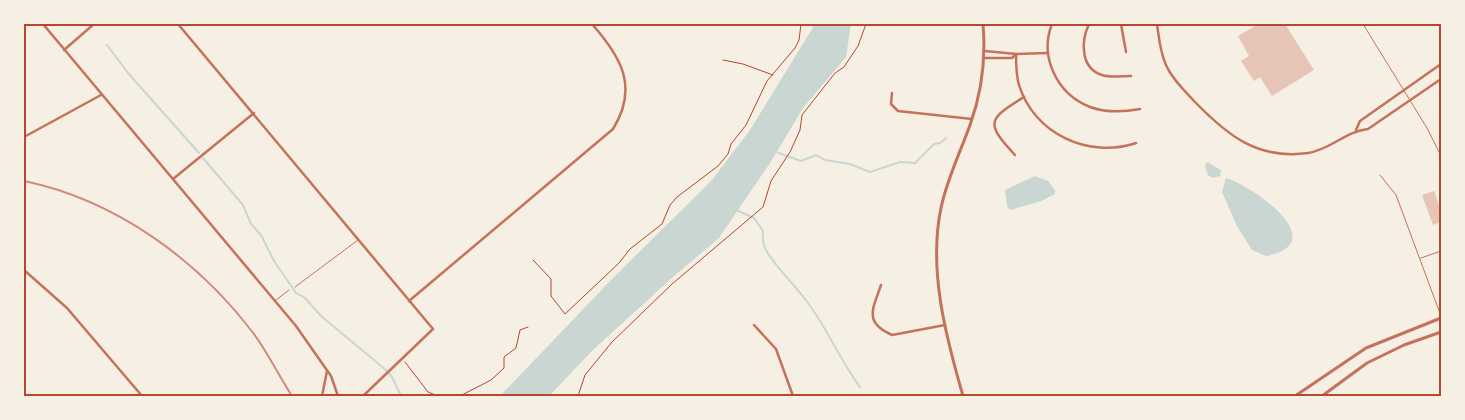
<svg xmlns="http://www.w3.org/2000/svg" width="1465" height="420" viewBox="0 0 1465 420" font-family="Lato,sans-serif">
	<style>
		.water { fill: #c9d6d2 }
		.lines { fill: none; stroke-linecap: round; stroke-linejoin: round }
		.stream { stroke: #c9d6d2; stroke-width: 2 }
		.building { fill: #e6c5b7 }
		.path { stroke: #b5482f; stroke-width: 1 }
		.service { stroke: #c5725c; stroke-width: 1 }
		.minor { stroke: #c5725c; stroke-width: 2.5 }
		.tertiary { stroke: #c5725c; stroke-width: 3 }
		.rail { stroke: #cf8b77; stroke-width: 2 }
		.neatline { fill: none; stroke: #b5482f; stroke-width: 2 }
	</style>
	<rect width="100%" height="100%" fill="#f6efe4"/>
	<g class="water">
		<path d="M815,24H851L846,57L803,108L770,163L719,238L673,277L594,349L549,396H500L612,279L712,180L750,130Z"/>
		<path d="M1207,162L1221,170L1220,176L1213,178L1208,175L1205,166Z"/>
		<path d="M1035,176L1048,181L1055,190V194L1041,201L1010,210L1007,206L1005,190Z"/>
		<path d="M1226,178C1253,186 1334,243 1266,256L1252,250L1237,226L1222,192Z"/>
	</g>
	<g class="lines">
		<g class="stream">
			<path d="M107,45L128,73L199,153"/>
			<path d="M776,152L801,161L816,155L825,160L850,164L870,172L900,162L915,163L934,144L940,143L946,138"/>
			<path d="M203,158L243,205L251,224L261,235L274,261L296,293L305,298L321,316L386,370L392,377L401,396"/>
			<path d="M736,210L754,218L763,231C762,239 763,245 767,252C779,271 795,285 808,303C828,330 840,360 860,387"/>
		</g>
	</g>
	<g class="building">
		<path d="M1259,24H1285L1314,70L1272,96L1260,77L1254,81L1241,61L1249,56L1238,36Z"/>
		<path d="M1434,191L1441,211V222L1433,225L1422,195Z"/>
	</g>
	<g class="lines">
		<g class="path">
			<path d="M723,60L743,64L773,75"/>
			<path d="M533,260L551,279V296L565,314L619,263L630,249L662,224L670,205L677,197L718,166L728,154L731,144L746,125L767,81L795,48L799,40L801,24"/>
			<path d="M405,362L428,392L438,396"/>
			<path d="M460,396L491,380L504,368V357L516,348L520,330L528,327"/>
			<path d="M578,396L585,375L612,342L672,284L763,207L771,181L790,152L800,130L802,115L835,73L844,67L858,46L866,24"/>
		</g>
		<g class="service">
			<path d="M1363,24L1427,128L1441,156"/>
			<path d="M1380,175L1396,195L1441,316"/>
			<path d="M1421,258L1441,251"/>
			<path d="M295,287L358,240"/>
			<path d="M276,300L289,290"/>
		</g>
		<g class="minor">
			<path d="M43,24L296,326L331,376L338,396"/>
			<path d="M178,24L433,329L363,396"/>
			<path d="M1052,24C1039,57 1057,94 1090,107C1106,113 1124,112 1140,109"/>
			<path d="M1089,24C1081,41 1080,68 1102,75C1111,78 1122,76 1131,76"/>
			<path d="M1121,24L1126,52"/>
			<path d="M1157,24C1159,38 1160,52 1166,65C1172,79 1184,90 1194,101C1227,135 1257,160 1308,153C1330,150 1346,131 1368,129L1441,79"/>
			<path d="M64,50L94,24"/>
			<path d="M985,51L1016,54L1047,53"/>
			<path d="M1016,54C1016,64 1016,75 1019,85C1034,134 1089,159 1136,143"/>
			<path d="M985,58H1012L1015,55"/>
			<path d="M892,93L891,104L898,111L972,119"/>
			<path d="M1356,130L1360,121L1441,64"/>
			<path d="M24,137L101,95"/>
			<path d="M1015,155C984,122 989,119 1024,97"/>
			<path d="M173,179L254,113"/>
			<path d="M24,270L67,308L142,396"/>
			<path d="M881,285C873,309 863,322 892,335L945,325"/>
			<path d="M409,301L613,129C639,87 621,57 592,24"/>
			<path d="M754,325L776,349L793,396"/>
			<path d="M322,396L327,371"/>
		</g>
		<g class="tertiary">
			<path d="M963,396C946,337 928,270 941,208C947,179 960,153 970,125C982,92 986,59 983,24"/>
			<path d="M1295,396L1366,348L1441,318"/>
			<path d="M1322,396L1367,363L1404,345L1441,332"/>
		</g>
		<path class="rail" d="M24,181C116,200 198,260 254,334C268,353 279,376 292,396"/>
	</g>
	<rect width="1465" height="420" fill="none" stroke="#f6efe4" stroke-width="50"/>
	<rect x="25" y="25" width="1415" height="370" class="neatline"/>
</svg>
